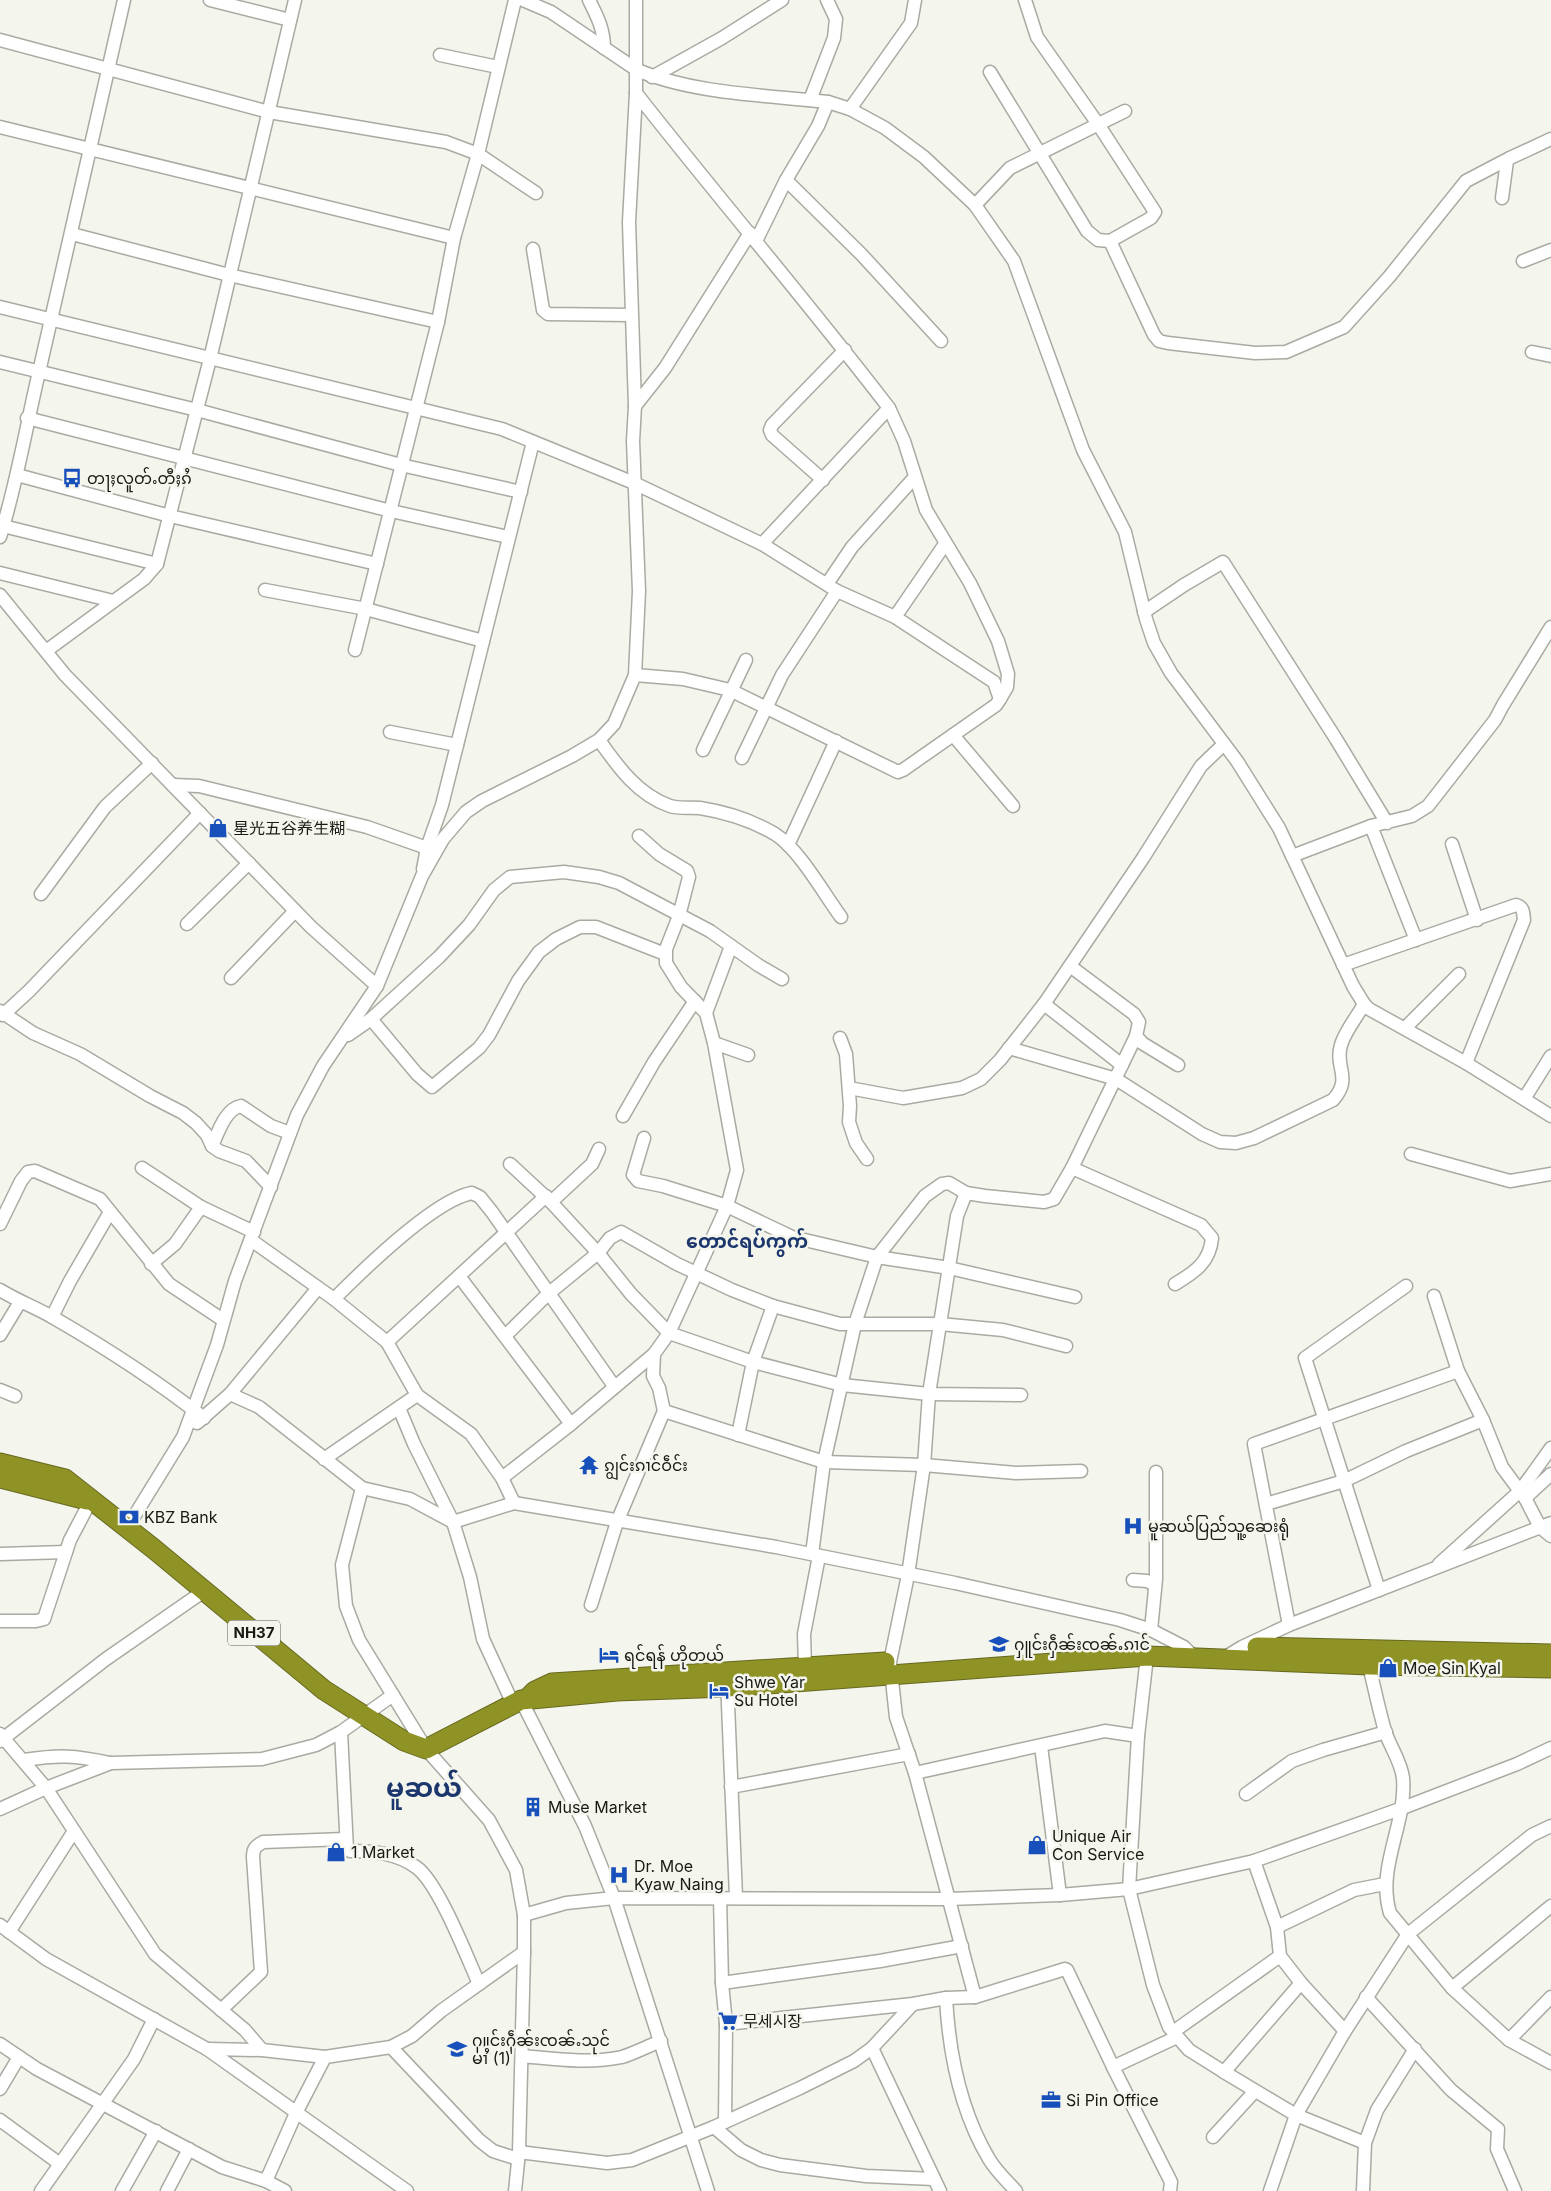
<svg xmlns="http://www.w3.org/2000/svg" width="1551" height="2191" viewBox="0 0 1551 2191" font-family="Inter,'Noto Sans SC','Noto Sans KR','Noto Sans Myanmar',sans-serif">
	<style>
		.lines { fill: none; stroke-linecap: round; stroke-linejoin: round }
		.minor-casing { stroke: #a9aaa2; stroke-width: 15 }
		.highway-casing { stroke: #666820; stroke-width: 21 }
		.minor { stroke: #fff; stroke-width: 12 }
		.highway { stroke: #8f9325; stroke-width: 19 }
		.labels { text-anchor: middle; stroke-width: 5; stroke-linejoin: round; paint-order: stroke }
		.shield { fill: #f4f5ec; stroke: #5b5b56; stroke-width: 1 }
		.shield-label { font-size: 15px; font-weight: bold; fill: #191916 }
		.poi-label { font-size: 16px; fill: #191916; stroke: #f4f5ec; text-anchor: start }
		.quarter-label { font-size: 19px; font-weight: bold; fill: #1b376d; stroke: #f4f5ec }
		.town-label { font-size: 26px; font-weight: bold; fill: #1b376d; stroke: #f4f5ec }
	</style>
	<rect width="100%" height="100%" fill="#f4f5ec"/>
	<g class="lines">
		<defs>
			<g id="minor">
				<path d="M210,0L290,20"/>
				<path d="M523,0L551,12L637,70C694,94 766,95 828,102L850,109L885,128L924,157L975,205L1014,261L1083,450L1125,532L1146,619L1154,643L1171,673L1237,761L1279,828L1353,986L1364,1004L1369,1009L1466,1063L1551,1116"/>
				<path d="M589,0C597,16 604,29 604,48"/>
				<path d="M1025,0L1037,37L1098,124L1155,212L1151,218L1110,241"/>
				<path d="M0,40L269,112L446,142L478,154L536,193"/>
				<path d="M440,55L498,67"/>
				<path d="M990,72L1087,231L1098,240L1110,241L1154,335L1159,341L1168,343L1255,353L1286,352L1344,327L1389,277L1466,181L1510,158"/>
				<path d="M652,77L722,38L782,0"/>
				<path d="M636,93C719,199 807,301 889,408L904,441L926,510L970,583L998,641L1008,674L1007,687L1000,699"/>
				<path d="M810,100L834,38L836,19L827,0"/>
				<path d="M850,109L911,23L915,0"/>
				<path d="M0,127L454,238"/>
				<path d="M786,180L861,254L941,341"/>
				<path d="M1502,198L1507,161L1510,158L1551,139"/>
				<path d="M975,205L1010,168L1125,111"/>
				<path d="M72,234L229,275L438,322"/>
				<path d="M756,241L786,180L818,126L828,102"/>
				<path d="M533,249L543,310L548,314L631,315"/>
				<path d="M1523,261L1551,250"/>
				<path d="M0,307L502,429L634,483L762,544L837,591L895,617L994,682L1000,699L996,705L903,770L898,772L730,690L683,679L635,675"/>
				<path d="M1532,352L1551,356"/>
				<path d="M0,362L197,410L401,465L521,492"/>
				<path d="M635,406L665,368L750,233"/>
				<path d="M27,418L391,511L508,537"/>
				<path d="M17,475L170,516L377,564"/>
				<path d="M823,480L772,435L770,430L772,425L845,350"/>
				<path d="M3,526L157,564"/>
				<path d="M0,537C17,483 26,427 39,372C68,248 96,124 124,0"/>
				<path d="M762,544L889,408"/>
				<path d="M0,573L113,601"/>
				<path d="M827,584L852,547L914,478"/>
				<path d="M265,590L366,609L483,641"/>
				<path d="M0,595L65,675L311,927L377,986"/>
				<path d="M1144,612L1184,585L1223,562L1336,739L1387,823"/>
				<path d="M895,617L945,544"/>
				<path d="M355,650L438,322L454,238L478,154L515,0"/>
				<path d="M46,651L144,579L157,564L210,359L295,0"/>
				<path d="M390,732L457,745"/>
				<path d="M953,735L1013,806"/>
				<path d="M599,740C618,767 638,795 670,806C679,809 691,807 700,808C725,812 753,821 775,834C799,849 824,894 841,917"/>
				<path d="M703,750L746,660"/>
				<path d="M742,758L782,675L837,591"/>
				<path d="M173,785L199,786L367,827L427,848"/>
				<path d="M1371,826L1416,940"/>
				<path d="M1452,844L1477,920"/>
				<path d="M788,845L836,741"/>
				<path d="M1292,856L1371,826L1412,816L1428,806L1495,720L1503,705L1551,627"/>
				<path d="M423,869L427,848L442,805L533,442"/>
				<path d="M41,894L105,807L152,763"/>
				<path d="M187,924L249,863"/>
				<path d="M1343,965L1516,905C1524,907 1523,913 1524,920L1466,1063"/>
				<path d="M1070,966L1134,1014L1139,1022L1136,1036L1142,1043L1178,1065"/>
				<path d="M231,978L295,911"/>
				<path d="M1044,1004L1122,1065"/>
				<path d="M0,1011L33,1033L80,1054L150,1096L183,1113L196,1123L207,1135L212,1146L219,1151L246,1161L271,1187"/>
				<path d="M706,1013L731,946"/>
				<path d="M3,1015L29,991L200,813"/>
				<path d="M371,1019L417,1074L432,1087L479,1048L489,1035L518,981L539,952L556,939L580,927H596L665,954"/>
				<path d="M1405,1028L1459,974"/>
				<path d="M348,1035L371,1019L439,957L469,925L494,890L510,877L564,872L599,877L619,883L710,931L758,965L782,979"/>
				<path d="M840,1038L846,1054L850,1106L849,1122L856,1143L867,1159"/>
				<path d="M714,1043L748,1055"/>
				<path d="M1009,1048L1116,1079L1202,1134L1220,1142L1236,1143L1254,1138L1333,1100C1353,1077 1334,1068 1341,1045C1345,1031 1357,1017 1364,1004"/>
				<path d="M849,1088L903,1098L962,1088L981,1079L1000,1060L1044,1004L1143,858L1201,766L1224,744"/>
				<path d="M1524,1099L1551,1056"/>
				<path d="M623,1116L654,1062L695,1001"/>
				<path d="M644,1138L633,1175L638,1181L663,1186L727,1206L792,1237L877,1257L949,1268L1075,1297"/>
				<path d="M212,1146C218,1133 225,1109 241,1106L271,1126L290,1133"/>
				<path d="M1411,1154L1510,1181L1551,1174"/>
				<path d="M510,1164L551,1202L598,1253L631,1294L669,1333L753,1362L842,1385L929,1394L1021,1395"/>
				<path d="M142,1168L201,1207L254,1232"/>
				<path d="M1072,1168L1201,1225L1212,1238C1210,1262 1195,1272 1175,1284"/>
				<path d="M966,1193L957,1216L929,1394L924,1465L908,1575L890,1662L896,1717L915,1773L975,1997"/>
				<path d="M551,1202L592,1164L599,1149"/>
				<path d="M0,1224L21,1181L28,1172L35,1171L100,1199L169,1284L223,1320"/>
				<path d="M251,1240L334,1299L387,1342L417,1395L471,1434L502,1478L514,1503"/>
				<path d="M151,1264L175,1244L201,1207"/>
				<path d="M459,1276L571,1424"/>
				<path d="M0,1290C18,1301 37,1308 54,1318C106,1348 157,1381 204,1418"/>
				<path d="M1434,1296L1458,1371L1483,1420L1502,1467L1525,1498L1540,1527L1551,1536"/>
				<path d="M334,1299C362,1271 434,1200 472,1193L480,1197L492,1212L614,1386"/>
				<path d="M52,1317L70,1281L110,1212"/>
				<path d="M0,1335L20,1302"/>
				<path d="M505,1336L548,1294L598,1253L610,1238L621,1232L677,1264L732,1290L773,1306L840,1324H940L1003,1330L1066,1346"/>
				<path d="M387,1342L546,1196"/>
				<path d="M0,1390L15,1396"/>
				<path d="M230,1394L259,1407L362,1488L410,1499L453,1522L514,1503L776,1547L955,1583L1120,1620L1151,1630L1184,1647L1194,1657"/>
				<path d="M399,1408L414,1444L453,1522L470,1577L483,1639L513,1704"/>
				<path d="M664,1411L824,1462L924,1465L1016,1473L1081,1471"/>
				<path d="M197,1423L230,1394L318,1288"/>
				<path d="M738,1435L753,1362L773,1306"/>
				<path d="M324,1459L417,1395"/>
				<path d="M502,1478L571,1424L654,1354L669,1333L727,1206L737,1170L714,1043L706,1013L681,987L666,963V949L679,916L689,877L687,871L659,854L639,836"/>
				<path d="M362,1488L342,1565L346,1606L359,1640L426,1749L489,1820L516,1870L524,1915V1952L519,2152L515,2191"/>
				<path d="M1525,1498L1551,1474"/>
				<path d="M1266,1504L1344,1481L1406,1451L1483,1420"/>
				<path d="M127,1528L183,1437L217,1345L235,1281L297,1115L323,1066L377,986L422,876L443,839L466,812L482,801L572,756L599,740L614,724L635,675L639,591L633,441L635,406L629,222L636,93V0"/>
				<path d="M0,1554L66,1552"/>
				<path d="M812,1554L824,1462L855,1324L877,1257L925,1196L942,1184L949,1183L966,1193L985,1196L1044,1202L1054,1199L1072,1168L1136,1036"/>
				<path d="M1439,1564L1520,1491L1551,1448"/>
				<path d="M1133,1580L1147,1581L1155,1585"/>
				<path d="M1379,1590L1305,1358L1406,1286"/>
				<path d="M591,1605L617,1522L664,1411L659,1388L653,1376L654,1354"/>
				<path d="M0,1621H36L44,1619L70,1540L91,1500"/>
				<path d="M1289,1625L1254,1444L1458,1371"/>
				<path d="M1151,1630L1156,1579V1472"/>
				<path d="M1147,1656L1138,1736L1129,1889L1153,1985L1169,2027L1189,2050L1224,2072L1296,2115L1365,2143"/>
				<path d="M1224,1658L1242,1647L1289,1625L1551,1523"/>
				<path d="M1369,1658V1665C1374,1687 1379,1710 1385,1731C1390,1747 1401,1761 1403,1778C1407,1824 1376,1867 1390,1913L1452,1988L1509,2040L1551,2063"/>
				<path d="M805,1667L804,1634L819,1556"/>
				<path d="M727,1680L736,1897"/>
				<path d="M521,1700L585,1826L614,1898L708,2191"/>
				<path d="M341,1732L347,1849L350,1851C374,1851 396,1853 416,1867C438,1882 467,1957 479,1984"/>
				<path d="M0,1734L46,1788L155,1954L245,2030L262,2050"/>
				<path d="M0,1741L106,1659L204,1591"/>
				<path d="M1041,1746L1060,1895"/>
				<path d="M24,1760C59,1755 74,1755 110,1763"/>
				<path d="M915,1773L1105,1731L1138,1736"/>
				<path d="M731,1787L909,1754"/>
				<path d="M1246,1794L1292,1761L1323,1750L1386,1732"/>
				<path d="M0,1809L46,1788L111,1763L262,1759L316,1745L341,1732L393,1695"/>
				<path d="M1254,1861L1277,1927L1280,1956L1301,1983L1345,2031"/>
				<path d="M720,1897L722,1983L726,2024L725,2122"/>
				<path d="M524,1915L566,1903L614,1898L949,1899L1060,1895L1129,1889L1254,1861L1400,1809L1517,1764L1551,1748"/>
				<path d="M0,1925L46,1959L207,2049L407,2191"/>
				<path d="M1277,1927L1354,1890L1385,1884"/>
				<path d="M9,1932L74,1831"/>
				<path d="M722,1983L880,1961L962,1946"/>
				<path d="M1452,1988L1551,1906"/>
				<path d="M1366,1997L1451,2090L1498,2129L1497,2149L1515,2191"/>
				<path d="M946,1998C949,2053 961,2112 989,2159C996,2171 1007,2181 1016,2191"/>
				<path d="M221,2010L261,1972L253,1857C253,1848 256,1846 263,1842L345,1839"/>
				<path d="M726,2024L913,2004L946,1998L975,1997L1065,1969L1067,1970L1113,2067L1171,2182L1170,2191"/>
				<path d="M1173,2032L1280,1956"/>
				<path d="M1509,2040L1551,1997"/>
				<path d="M0,2044L37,2069L222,2167L266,2181L285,2191"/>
				<path d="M391,2047L412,2036L441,2011L524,1952"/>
				<path d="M872,2048L940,2191"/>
				<path d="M207,2049L262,2050L325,2057L391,2047L479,2140L493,2151L518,2159"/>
				<path d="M522,2056C555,2059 589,2064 622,2057C635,2053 648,2046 661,2041"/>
				<path d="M1113,2067L1177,2037"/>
				<path d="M1224,2072L1301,1983"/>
				<path d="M0,2089L19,2057"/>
				<path d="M0,2120L60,2164"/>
				<path d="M714,2127L741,2150L761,2160L780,2165L866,2176L934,2179"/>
				<path d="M1213,2137L1255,2091"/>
				<path d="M519,2152L607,2163L632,2160L714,2127L800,2088L854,2061L872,2048L913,2004"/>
				<path d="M266,2181L296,2113L325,2057"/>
				<path d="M41,2191L134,2059L154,2019"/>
				<path d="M122,2191L156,2131"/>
				<path d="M167,2191L189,2149"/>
				<path d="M1270,2191L1296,2115L1345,2031L1408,1934L1532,1835L1551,1826"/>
				<path d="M1363,2191L1365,2143L1377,2110L1415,2049"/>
			</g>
			<g id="highway">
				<path d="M0,1463L65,1479L154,1549L324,1690L404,1741L426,1749L521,1700L617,1691L727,1687L1147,1656L1369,1665L1551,1668"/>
				<path d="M0,1478L87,1500"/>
				<path d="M1257,1647L1551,1654"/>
				<path d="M527,1699L535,1691L552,1683L885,1662"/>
			</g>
		</defs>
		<use href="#minor" class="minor-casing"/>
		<use href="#highway" class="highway-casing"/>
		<use href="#minor" class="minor"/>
		<use href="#highway" class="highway"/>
	</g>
	<defs>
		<symbol id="bus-bare" viewBox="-9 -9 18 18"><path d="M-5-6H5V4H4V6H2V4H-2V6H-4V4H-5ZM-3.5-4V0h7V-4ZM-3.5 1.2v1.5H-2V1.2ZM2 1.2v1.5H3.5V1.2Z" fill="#174fbb" stroke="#f4f5ec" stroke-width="2.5" paint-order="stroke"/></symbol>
		<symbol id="shop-bare" viewBox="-9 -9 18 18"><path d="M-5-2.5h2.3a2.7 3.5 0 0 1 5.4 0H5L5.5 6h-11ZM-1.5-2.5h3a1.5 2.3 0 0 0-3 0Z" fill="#174fbb" stroke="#f4f5ec" stroke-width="2.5" paint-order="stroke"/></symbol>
		<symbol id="temple-bare" viewBox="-9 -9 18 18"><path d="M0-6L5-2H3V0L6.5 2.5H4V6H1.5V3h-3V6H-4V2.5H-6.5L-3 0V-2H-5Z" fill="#174fbb" stroke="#f4f5ec" stroke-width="2.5" paint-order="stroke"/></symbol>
		<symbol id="bank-bare" viewBox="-9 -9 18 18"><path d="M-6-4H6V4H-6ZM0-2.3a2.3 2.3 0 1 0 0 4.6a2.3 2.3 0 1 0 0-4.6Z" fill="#174fbb" stroke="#f4f5ec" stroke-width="2.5" paint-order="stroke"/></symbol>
		<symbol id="hospital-bare" viewBox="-9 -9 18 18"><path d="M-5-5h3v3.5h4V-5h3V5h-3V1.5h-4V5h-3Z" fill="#174fbb" stroke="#f4f5ec" stroke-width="2.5" paint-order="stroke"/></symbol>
		<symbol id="school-bare" viewBox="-9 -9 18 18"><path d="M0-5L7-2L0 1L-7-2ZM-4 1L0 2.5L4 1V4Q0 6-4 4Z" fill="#174fbb" stroke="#f4f5ec" stroke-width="2.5" paint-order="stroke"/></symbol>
		<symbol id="hotel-bare" viewBox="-9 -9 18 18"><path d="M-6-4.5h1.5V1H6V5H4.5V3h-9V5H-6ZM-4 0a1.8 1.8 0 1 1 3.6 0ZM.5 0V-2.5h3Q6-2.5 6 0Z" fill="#174fbb" stroke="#f4f5ec" stroke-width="2.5" paint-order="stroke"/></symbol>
		<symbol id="building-bare" viewBox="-9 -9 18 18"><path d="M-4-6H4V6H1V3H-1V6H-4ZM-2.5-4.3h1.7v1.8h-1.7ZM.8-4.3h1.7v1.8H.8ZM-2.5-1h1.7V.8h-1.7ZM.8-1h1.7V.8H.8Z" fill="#174fbb" stroke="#f4f5ec" stroke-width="2.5" paint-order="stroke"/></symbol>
		<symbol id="supermarket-bare" viewBox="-9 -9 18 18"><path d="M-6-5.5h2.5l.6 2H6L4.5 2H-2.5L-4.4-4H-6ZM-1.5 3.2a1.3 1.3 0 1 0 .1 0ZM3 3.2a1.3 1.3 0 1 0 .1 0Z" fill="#174fbb" stroke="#f4f5ec" stroke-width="2.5" paint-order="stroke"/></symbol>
		<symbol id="office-bare" viewBox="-9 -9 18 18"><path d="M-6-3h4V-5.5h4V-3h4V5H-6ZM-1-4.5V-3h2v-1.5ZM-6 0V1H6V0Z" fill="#174fbb" stroke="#f4f5ec" stroke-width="2.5" paint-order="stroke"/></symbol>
	</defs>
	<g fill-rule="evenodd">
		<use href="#bus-bare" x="58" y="464" width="28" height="28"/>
		<use href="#shop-bare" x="204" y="814" width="28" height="28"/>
		<use href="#temple-bare" x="575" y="1451" width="28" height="28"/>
		<use href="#bank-bare" x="115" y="1503" width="28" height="28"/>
		<use href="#hospital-bare" x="1119" y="1512" width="28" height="28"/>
		<use href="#school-bare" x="985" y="1630" width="28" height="28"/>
		<use href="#hotel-bare" x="595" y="1641" width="28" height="28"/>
		<use href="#shop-bare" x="1374" y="1654" width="28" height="28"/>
		<use href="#hotel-bare" x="705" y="1677" width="28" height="28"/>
		<use href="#building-bare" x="519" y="1793" width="28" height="28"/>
		<use href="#shop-bare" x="1023" y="1831" width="28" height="28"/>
		<use href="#shop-bare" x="322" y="1838" width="28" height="28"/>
		<use href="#hospital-bare" x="605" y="1861" width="28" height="28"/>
		<use href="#supermarket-bare" x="714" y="2007" width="28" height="28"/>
		<use href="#school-bare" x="443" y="2035" width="28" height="28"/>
		<use href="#office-bare" x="1037" y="2086" width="28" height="28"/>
	</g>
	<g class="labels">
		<rect class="shield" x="228" y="1620.5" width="52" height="25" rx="4"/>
		<g class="shield-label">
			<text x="254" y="1638">NH37</text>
		</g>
		<g class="poi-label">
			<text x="87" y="484">တႃႈလူတ်ႉတီႈၵႆ</text>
			<text x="233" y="834">星光五谷养生糊</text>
			<text x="604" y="1471">ၵျွင်းၵၢင်ဝဵင်း</text>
			<text x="144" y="1523">KBZ Bank</text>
			<text x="1148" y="1532">မူဆယ်ပြည်သူ့ဆေးရုံ</text>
			<text x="1014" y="1650">ႁူင်းႁဵၼ်းၸၼ်ႉၵၢင်</text>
			<text x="624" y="1661">ရင်ရန် ဟိုတယ်</text>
			<text x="1403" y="1674">Moe Sin Kyal</text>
			<text x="734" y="1688">Shwe Yar<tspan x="734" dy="18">Su Hotel</tspan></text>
			<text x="548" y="1813">Muse Market</text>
			<text x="1052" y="1842">Unique Air<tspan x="1052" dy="18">Con Service</tspan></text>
			<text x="351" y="1858">1 Market</text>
			<text x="634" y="1872">Dr. Moe<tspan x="634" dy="18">Kyaw Naing</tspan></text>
			<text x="743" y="2027">무세시장</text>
			<text x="472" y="2046">ႁူင်းႁဵၼ်းၸၼ်ႉသုင်<tspan x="472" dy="18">မၢႆ (1)</tspan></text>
			<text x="1066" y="2106">Si Pin Office</text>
		</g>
		<g class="quarter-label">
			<text x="747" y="1248">တောင်ရပ်ကွက်</text>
		</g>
		<g class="town-label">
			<text x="424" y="1797">မူဆယ်</text>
		</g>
	</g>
</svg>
